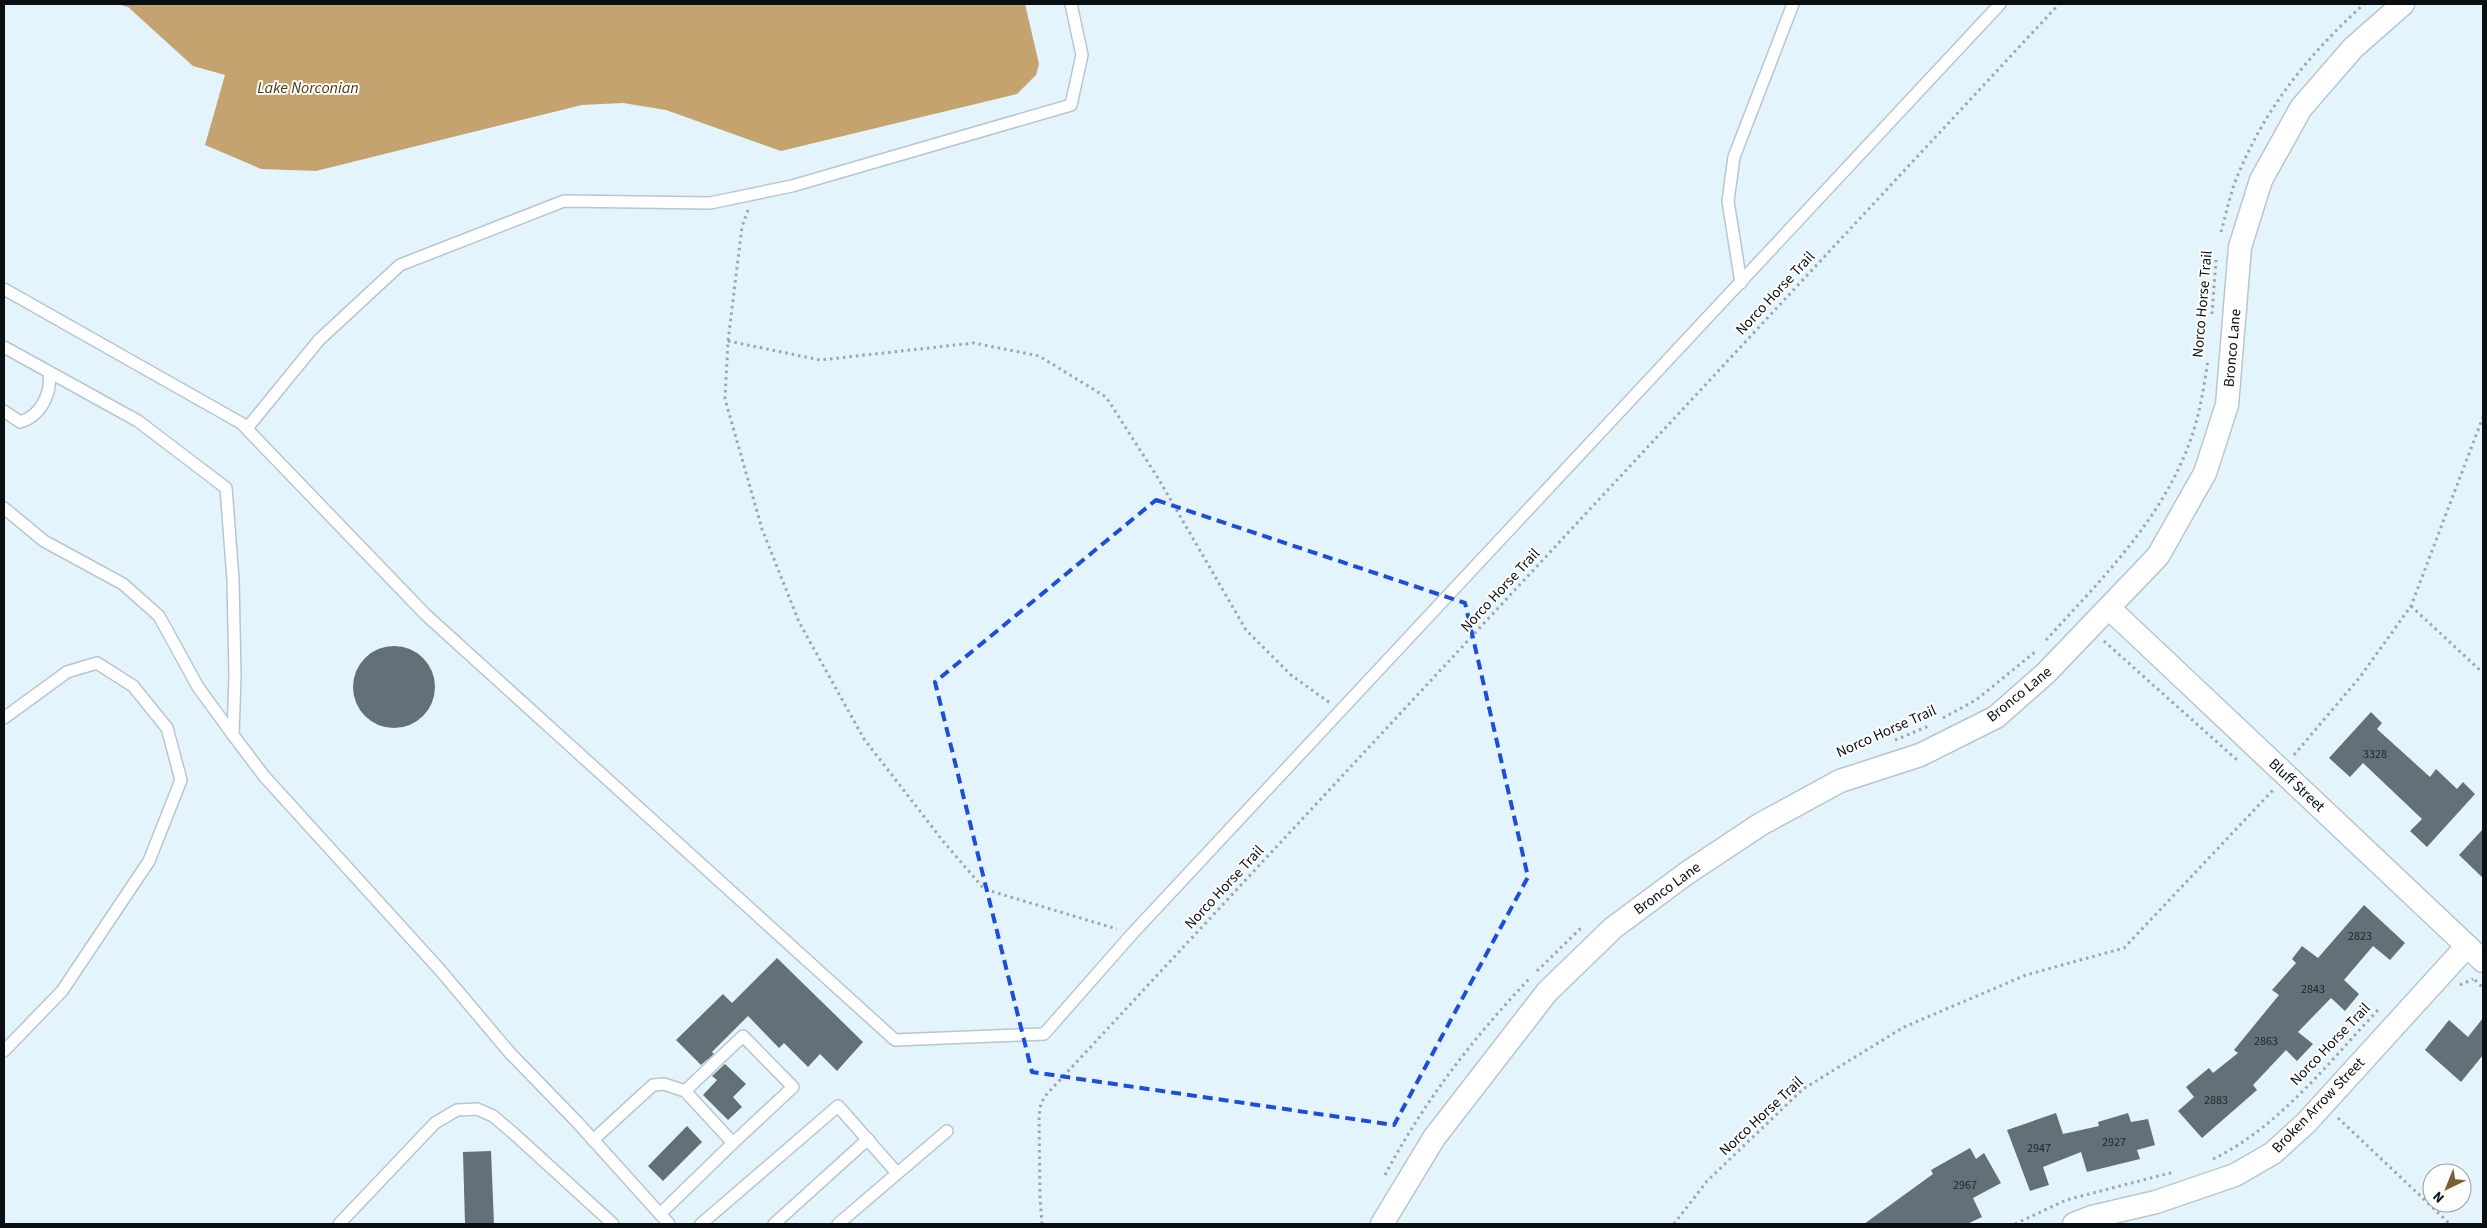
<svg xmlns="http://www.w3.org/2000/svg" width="2487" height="1228" viewBox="0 0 2487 1228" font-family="'Source Sans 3',sans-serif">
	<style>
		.water { fill: #c4a36e }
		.building { fill: #627077 }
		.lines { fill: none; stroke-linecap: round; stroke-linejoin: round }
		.lane-casing { stroke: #b7c6cf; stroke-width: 14 }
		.street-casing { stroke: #b7c6cf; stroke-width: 25 }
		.path { stroke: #9aa7ad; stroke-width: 3; stroke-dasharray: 2.5 4; stroke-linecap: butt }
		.lane { stroke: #fff; stroke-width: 11 }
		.street { stroke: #fff; stroke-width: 22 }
		.marked { fill: none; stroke: #1d4ed8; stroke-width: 4; stroke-dasharray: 10 6; stroke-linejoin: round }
		.labels { text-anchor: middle; stroke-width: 4; stroke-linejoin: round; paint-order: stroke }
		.number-label { font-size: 12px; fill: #1f262a }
		.street-label { font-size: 15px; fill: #090e10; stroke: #fefefe }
		.water-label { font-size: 16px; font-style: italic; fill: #4f380d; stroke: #fefefe }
	</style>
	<rect width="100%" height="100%" fill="#e4f4fd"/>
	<path class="water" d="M118,4H1025L1039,64L1036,75L1017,94L781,151L666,110L623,103L582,105L316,171L261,169L205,145L225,75L193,66L128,7Z"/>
	<g class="building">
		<circle cx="394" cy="687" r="41"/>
		<path d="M2371,712L2382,723L2377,729L2430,777L2436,769L2457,789L2463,782L2475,794L2427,847L2410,831L2422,819L2363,763L2350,777L2329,758Z"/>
		<path d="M2483,829V878L2459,855Z"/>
		<path d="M2364,905L2405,943L2390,960L2373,946L2344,980L2359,994L2345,1011L2331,998L2298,1032L2313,1044L2297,1061L2286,1050L2253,1085L2257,1090L2202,1138L2178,1111L2194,1097L2186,1087L2209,1068L2213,1073L2238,1053L2234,1050L2279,995L2272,990L2296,963L2292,959L2302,946L2318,958Z"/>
		<path d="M777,958L863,1042L837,1071L820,1054L808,1067L784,1043L779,1048L748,1016L712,1052L714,1054L701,1065L676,1040L723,994L732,1003Z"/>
		<path d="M2483,1018V1055L2461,1082L2425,1050L2449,1020L2468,1037Z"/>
		<path d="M725,1064L746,1084L733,1097L742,1107L728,1120L703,1095L717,1080L712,1076Z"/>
		<path d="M2056,1113L2063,1134L2099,1126L2098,1122L2128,1113L2131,1122L2148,1119L2155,1145L2137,1150L2140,1159L2087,1172L2081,1152L2043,1167L2049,1185L2030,1191L2007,1130Z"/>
		<path d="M687,1126L702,1142L663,1181L648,1166Z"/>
		<path d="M1970,1148L1976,1159L1984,1153L2001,1183L1973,1198L1982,1217L1967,1224H1864L1933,1174L1931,1170Z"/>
		<path d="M491,1151L494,1224H465L463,1152Z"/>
	</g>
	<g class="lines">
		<defs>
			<g id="lane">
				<path d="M1741,283L1728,201L1734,157L1793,4"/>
				<path d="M4,289L248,427L319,340L400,265L564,201L710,203L792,186L1071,105L1082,55L1071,4"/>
				<path d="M4,347L138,421L226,488L233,579L235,676L233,735L264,776L440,970L510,1053L578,1123L669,1224"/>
				<path d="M4,411L20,422C41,416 52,393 49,372"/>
				<path d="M242,424L426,615L895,1040L1044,1034L1132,934L2000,4"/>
				<path d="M4,508L44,541L123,584L159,616L198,687L233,735"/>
				<path d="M4,718L67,672L97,663L133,686L167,728L181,780L149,861L62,991L4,1051"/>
				<path d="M593,1140L653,1085L664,1084L685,1091L743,1036L793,1087L733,1143L685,1091"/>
				<path d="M660,1214L733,1143"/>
				<path d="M339,1224L435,1123L457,1110L477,1109L493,1116L512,1132L613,1224"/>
				<path d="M701,1224L838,1106L897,1173"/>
				<path d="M774,1224L868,1139"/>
				<path d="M838,1224L947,1131"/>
			</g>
			<g id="street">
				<path d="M2110,609L2483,961"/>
				<path d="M1382,1224L1434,1138L1547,992L1613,928L1687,873L1761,824L1840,781L1920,755L1996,717L2046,673L2158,556L2205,473L2227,405L2240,247L2261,180L2301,108L2353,48L2403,4"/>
				<path d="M2074,1224L2092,1217L2156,1202L2235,1175L2273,1153L2306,1123L2467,946"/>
			</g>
		</defs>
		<use href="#lane" class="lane-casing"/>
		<use href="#street" class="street-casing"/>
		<g class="path">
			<path d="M748,210L742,227L728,341L725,399L762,529L799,622L864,739L943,841L984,889L1117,929"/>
			<path d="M2221,232C2227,211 2231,189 2240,170C2268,104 2312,51 2364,4"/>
			<path d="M2212,314L2216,260"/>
			<path d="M728,341L820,360L974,343L1039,356L1106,397L1158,478L1246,630L1291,675L1330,703"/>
			<path d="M2411,606L2483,673"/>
			<path d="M2046,640C2106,574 2173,509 2197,419C2202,400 2205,379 2208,360"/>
			<path d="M2104,641L2237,760"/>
			<path d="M1943,718L1976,700L2035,652"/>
			<path d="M1895,740L1931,725"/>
			<path d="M2294,755L2360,677L2411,606L2483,417"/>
			<path d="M1537,971L1582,927"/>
			<path d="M2475,980L2483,988"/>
			<path d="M2460,985L2473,979"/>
			<path d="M2338,1118L2450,1224"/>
			<path d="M2213,1159C2278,1128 2329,1062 2378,1010"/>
			<path d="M1385,1175C1423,1103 1473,1038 1529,979"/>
			<path d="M1042,1224L1040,1198L1039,1116L1041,1103L1046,1095L2059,4"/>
			<path d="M1674,1224L1707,1181L1803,1089L1904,1027L2026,975L2124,948L2273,790"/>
			<path d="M2015,1224L2066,1200L2174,1172"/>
		</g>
		<use href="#lane" class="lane"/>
		<use href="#street" class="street"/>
	</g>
	<path class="marked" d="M1156,500L1465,603L1528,877L1394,1125L1032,1072L935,682Z"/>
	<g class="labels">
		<g class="number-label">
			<text x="2375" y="758">3328</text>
			<text x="2360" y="940">2823</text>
			<text x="2313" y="993">2843</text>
			<text x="2266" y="1045">2863</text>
			<text x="2216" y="1104">2883</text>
			<text x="2114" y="1146">2927</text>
			<text x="2039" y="1152">2947</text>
			<text x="1965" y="1189">2967</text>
		</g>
		<g class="street-label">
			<text transform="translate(1775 293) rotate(-47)" y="5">Norco Horse Trail</text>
			<text transform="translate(2202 304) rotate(-85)" y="5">Norco Horse Trail</text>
			<text transform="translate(2232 348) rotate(-85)" y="5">Bronco Lane</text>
			<text transform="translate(1500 590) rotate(-47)" y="5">Norco Horse Trail</text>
			<text transform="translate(2019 694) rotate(-39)" y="5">Bronco Lane</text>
			<text transform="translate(1886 731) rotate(-24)" y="5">Norco Horse Trail</text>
			<text transform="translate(2297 785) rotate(43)" y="5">Bluff Street</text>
			<text transform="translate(1224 887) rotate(-47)" y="5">Norco Horse Trail</text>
			<text transform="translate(1667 888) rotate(-36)" y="5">Bronco Lane</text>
			<text transform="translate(2330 1044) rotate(-46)" y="5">Norco Horse Trail</text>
			<text transform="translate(2318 1105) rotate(-46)" y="5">Broken Arrow Street</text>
			<text transform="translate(1761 1116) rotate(-43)" y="5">Norco Horse Trail</text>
		</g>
		<g class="water-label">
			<text x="308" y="93">Lake Norconian</text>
		</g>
	</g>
	<rect width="2487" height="1228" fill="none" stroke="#090e10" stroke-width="10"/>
	<g transform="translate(2447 1188) rotate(223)"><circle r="24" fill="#fefefe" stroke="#9c9e9f"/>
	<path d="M0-4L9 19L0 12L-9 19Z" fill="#7b6032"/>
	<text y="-8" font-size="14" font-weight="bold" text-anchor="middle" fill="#090e10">N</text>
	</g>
</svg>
